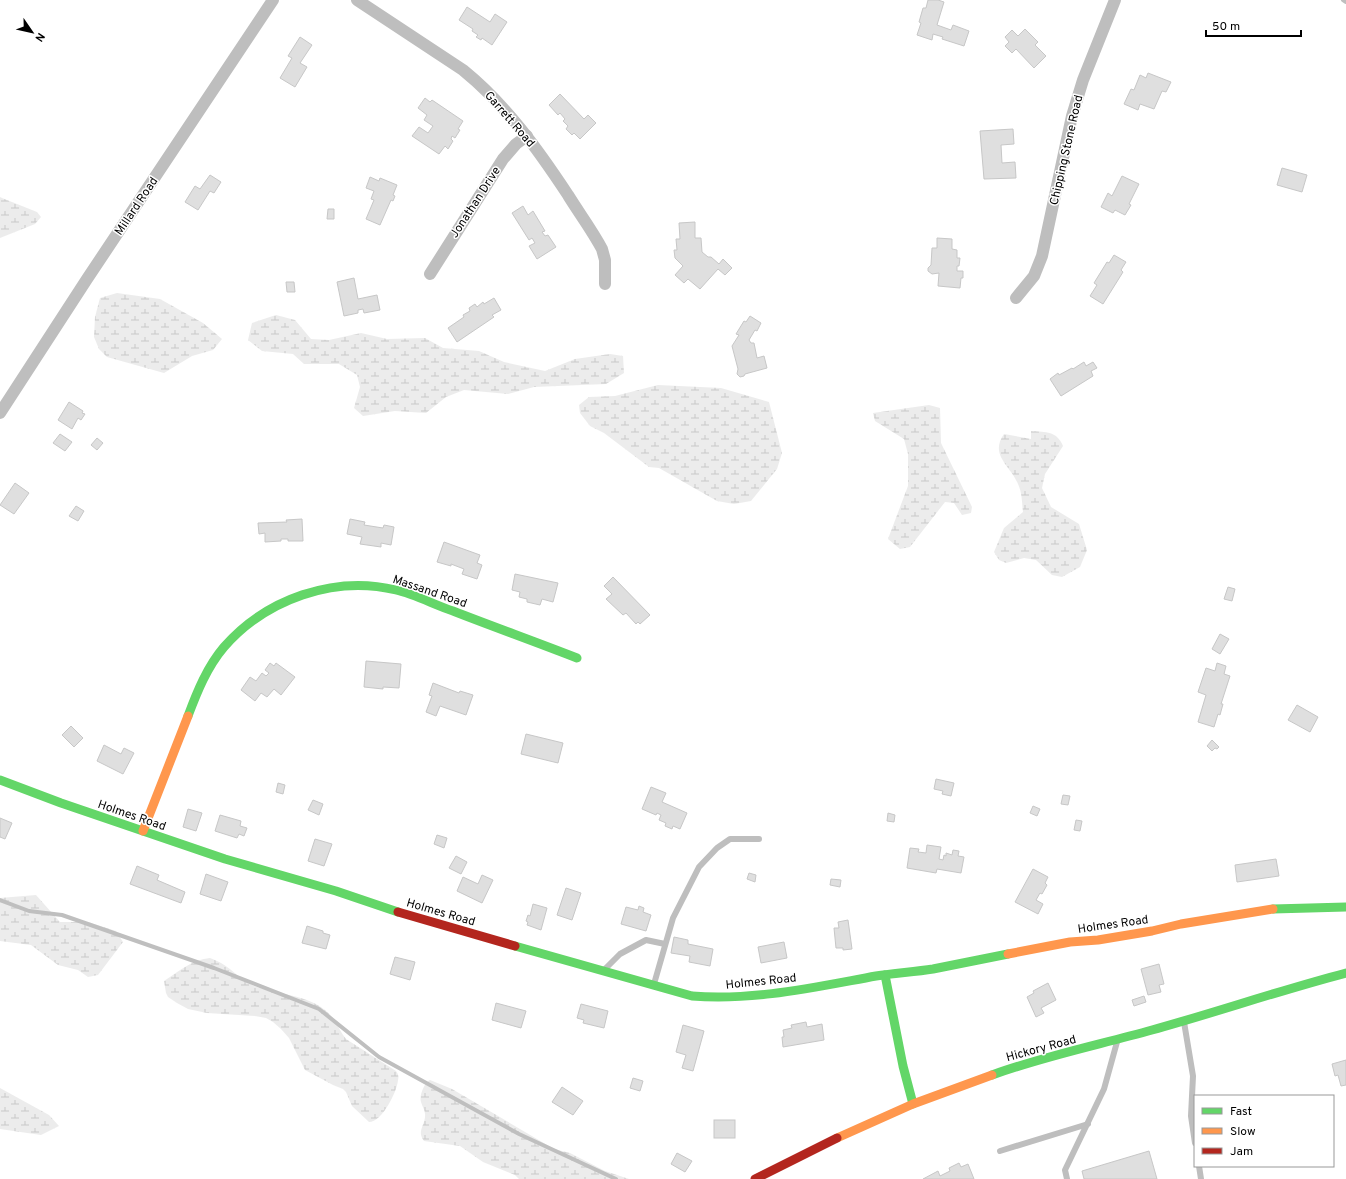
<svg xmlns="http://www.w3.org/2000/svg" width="1346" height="1179" viewBox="0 0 1346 1179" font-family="Overpass,sans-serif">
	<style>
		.wetland { fill: url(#wetland-marsh) }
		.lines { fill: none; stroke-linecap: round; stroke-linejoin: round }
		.stream { stroke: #bfbfbf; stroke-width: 4 }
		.building { fill: #dfdfdf; stroke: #c7c7c7 }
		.lane { stroke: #bebebe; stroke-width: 6 }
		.street { stroke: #bebebe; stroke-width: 12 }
		.fast { stroke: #63d668; stroke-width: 9 }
		.slow { stroke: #ff974d; stroke-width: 9 }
		.jam { stroke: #b3261e; stroke-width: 9 }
		.labels { text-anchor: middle; stroke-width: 3; stroke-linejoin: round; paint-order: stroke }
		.street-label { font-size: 12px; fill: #000; stroke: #fff }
	</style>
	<defs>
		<pattern id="wetland-marsh" width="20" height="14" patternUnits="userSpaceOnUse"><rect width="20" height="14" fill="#ececec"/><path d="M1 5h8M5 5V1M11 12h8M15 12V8" fill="none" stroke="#c9c9c9"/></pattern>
	</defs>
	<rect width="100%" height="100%" fill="#fff"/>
	<g class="wetland">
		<path d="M0,197L2,198L37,212L41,217L35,224L0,238Z"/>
		<path d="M117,293L160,299L203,323L222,339L213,350L192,356L164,373L107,357L99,349L94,337L95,317L100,298Z"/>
		<path d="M276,315L295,320L311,339L329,340L361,333L387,339L425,338L443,348L479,351L504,362L545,371L575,359L610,354L623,356L624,373L606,384L534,387L508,394L464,390L446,397L426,413L395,411L363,416L354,408L360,387L357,375L339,364H304L293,354L262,351L248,340L252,323Z"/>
		<path d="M658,385L721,388L769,402L782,453L777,469L751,501L734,504L717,501L659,468L649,467L604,433L590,426L580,413L579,405L589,397L615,396Z"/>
		<path d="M929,405L940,408L941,443L972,507L971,513L962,515L954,503L945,502L910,547L900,549L888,539L908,486V454L904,439L875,421L873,413Z"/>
		<path d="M1031,431C1046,432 1057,431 1063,446L1045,474L1042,488L1051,507L1079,524L1087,550L1080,567L1062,577L1052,575L1036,560L1024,558L1006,563L999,560L994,552L1004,528L1023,512C1022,503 1022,492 1018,484C1011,466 989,455 1004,434L1031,439Z"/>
		<path d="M36,895L60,922H88L116,931L123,942L98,975L88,977L78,970L58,965L31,945L0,941V898Z"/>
		<path d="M210,958C214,960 218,961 221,963C233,970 242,981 254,986C281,996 314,994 333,1018C338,1025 341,1033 346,1039L396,1071C398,1074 399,1076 398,1080C397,1092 382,1122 369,1122L352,1106L346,1092L343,1089L333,1085L305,1070L289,1038L281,1029L273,1022L266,1018L255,1016L207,1013L188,1009L177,1003L168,997L166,993L164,981C178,972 193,959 210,958Z"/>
		<path d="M430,1080L452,1089L554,1149L570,1153L605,1171L629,1179H519L515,1175L483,1162L460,1146L424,1141C416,1131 426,1125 425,1114C425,1110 422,1106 421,1102C419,1096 424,1083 430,1080Z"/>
		<path d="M0,1088L49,1115L59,1126L41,1135L0,1129Z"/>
	</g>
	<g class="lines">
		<g class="stream">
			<path d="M1343,0L1346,2"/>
			<path d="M0,900L29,911L62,915L214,968L319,1009L379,1057L519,1134L616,1179"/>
		</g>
	</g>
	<g class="building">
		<path d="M928,0H938L944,2L937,25L951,30L953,25L969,31L964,46L942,39L943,37L933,34L932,40L917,35L921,23L919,22L923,8H926Z"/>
		<path d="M467,7L490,22L495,14L507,22L492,45L482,38L481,40L476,37L478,35L472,31L473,29L459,20Z"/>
		<path d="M1025,29L1038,42L1035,45L1046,56L1034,68L1016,49L1012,53L1005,46L1009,42L1005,37L1012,30L1018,36Z"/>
		<path d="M300,37L312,45L300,63L307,67L295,87L280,78L292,58L288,56Z"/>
		<path d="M1148,73L1171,82L1166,92L1162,91L1154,109L1140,104L1138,110L1124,104L1131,89L1134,90L1140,75L1146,78Z"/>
		<path d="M560,94L584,119L588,115L596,123L580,139L574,133L572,135L566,129L568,126L563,121L565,119L560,113L558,115L549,105Z"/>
		<path d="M425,98L430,102L432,100L463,121L458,129L460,130L455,138L452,136L451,139L453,141L448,149L445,146L439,154L412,136L419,127L428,133L433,126L424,120L427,115L418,108Z"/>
		<path d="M1013,129L1014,144L1001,145L1002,163L1015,162L1016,178L984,179L980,131Z"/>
		<path d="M1282,168L1307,175L1302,192L1277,185Z"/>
		<path d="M210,175L221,182L214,193L210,191L198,210L185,202L195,186L200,189Z"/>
		<path d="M1122,176L1139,184L1129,204L1131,205L1125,215L1115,210L1113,213L1101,207L1108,193L1112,196Z"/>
		<path d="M370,177L379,181L380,178L397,185L393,195L395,196L393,201L391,200L380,225L366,219L374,200L371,199L374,191L366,188Z"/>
		<path d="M523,206L528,215L533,211L545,231L542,232L545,236L548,235L556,247L537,259L529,246L535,243L532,238L529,240L512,213Z"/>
		<path d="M328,209H334V219H327Z"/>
		<path d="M695,222V238H701L702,252L708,257H711L719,264L723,259L732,268L725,275L718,269L700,289L688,279L684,283L675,275L683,266L675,258L674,250H677L676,239H680L679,223Z"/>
		<path d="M937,238L952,239V249L957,250V258H960L959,266H957V271H963V278H961L960,288L938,286L939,273L932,274L928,271V268L931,265L932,248H937Z"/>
		<path d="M1114,255L1126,262L1121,270L1123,272L1103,304L1090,296L1097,285L1094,283L1107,262L1109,263Z"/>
		<path d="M354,278L358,299L377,295L380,310L364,313L363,309L358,310V313L344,316L337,282Z"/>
		<path d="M286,282H294L295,292H287Z"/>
		<path d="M494,298L501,310L492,315L494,317L457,342L448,328L464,317L463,315L470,311L469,308L475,304L477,307L483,302L484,304Z"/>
		<path d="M750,316L761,323L757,331L755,330L749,340L751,343H754L757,358L764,356L767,368L745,374L744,376L740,377L737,374L738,369L732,346L739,335L736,334L744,321L746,322Z"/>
		<path d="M1084,362L1086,366L1093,362L1097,368L1091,371L1093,376L1061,396L1050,379L1058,373L1059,375L1072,368L1073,369Z"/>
		<path d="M69,402L83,411L82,413L85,414L81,420L78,418L72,429L58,420Z"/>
		<path d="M60,434L72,442L65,451L53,443Z"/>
		<path d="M97,438L103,443L97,450L91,445Z"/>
		<path d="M15,483L29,493L14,514L0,505Z"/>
		<path d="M76,506L84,511L78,521L69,516Z"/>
		<path d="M302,519L303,541H288V539H281V541L265,542V533L259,534L258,523L287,522L286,520Z"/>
		<path d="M350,519L365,522L364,525L383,528L384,525L394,527L391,545L381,543V547L360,544L362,537L347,534Z"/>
		<path d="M444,542L480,555L477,563L482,565L477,579L462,574L464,569L451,564V566L437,562Z"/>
		<path d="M515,574L558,583L553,602L542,599L540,605L527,602V599L519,597L520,592L512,590Z"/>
		<path d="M613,577L650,615L640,624L638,622L636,624L626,613L623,615L606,599L612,594L604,586Z"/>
		<path d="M1228,587L1235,589L1232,601L1224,599Z"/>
		<path d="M1220,634L1229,639L1220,654L1212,649Z"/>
		<path d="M366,661L401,664L399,688L383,687V689L364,687Z"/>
		<path d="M270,663L274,666L276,663L295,677L281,695L274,689L267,697L261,693L255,701L241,690L250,677L256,681L262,673L266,676L269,673L265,670Z"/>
		<path d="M1217,663L1226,666L1224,674L1230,676L1221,704H1223L1220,715L1218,714L1214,727L1198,722L1206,695L1198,692L1206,668L1215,671Z"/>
		<path d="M433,683L459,693L460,691L473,695L466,715L440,706L436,716L426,712L432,696L429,695Z"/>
		<path d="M1297,705L1318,717L1310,732L1288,720Z"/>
		<path d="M71,726L83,738L74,747L62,735Z"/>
		<path d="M526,734L563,743L558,763L521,754Z"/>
		<path d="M1212,740L1219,747L1217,749L1215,748L1212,751L1207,746Z"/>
		<path d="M104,745L121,754L124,748L134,753L123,774L97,761Z"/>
		<path d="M936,779L954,783L951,796L942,794L943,791L934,789Z"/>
		<path d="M278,783L285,785L283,794L276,792Z"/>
		<path d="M651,787L666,793L662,802L687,813L680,829L673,826L672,829L665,826L666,823L659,820L661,815L657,813L656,815L642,809Z"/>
		<path d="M1063,795L1070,796L1068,805L1061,804Z"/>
		<path d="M313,800L323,804L319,815L308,810Z"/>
		<path d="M1033,806L1040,809L1037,816L1030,813Z"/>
		<path d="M188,809L202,813L196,831L183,827Z"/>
		<path d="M888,813L895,815L894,822L887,821Z"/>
		<path d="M220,815L241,821L240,826L247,828L244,836L239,834L237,838L215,831Z"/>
		<path d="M0,818L12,823L5,839L0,837Z"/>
		<path d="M1076,820L1082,821L1080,831L1074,830Z"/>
		<path d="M437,835L447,838L444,848L434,844Z"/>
		<path d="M315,839L332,844L324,866L308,861Z"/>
		<path d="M927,845L941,847L939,859L943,860L944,855L946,856V853L952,855L953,850L959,851L958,856L964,857L961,873L937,869L936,873L907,868L910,848L919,849L918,852L926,853Z"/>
		<path d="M456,856L467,862L461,874L449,868Z"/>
		<path d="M1276,859L1279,876L1237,882L1235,865Z"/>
		<path d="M137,866L159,875L157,880L185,892L181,903L130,884Z"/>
		<path d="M1033,869L1048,877L1045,883L1047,885L1042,894L1040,893L1036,900L1043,904L1038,914L1015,902Z"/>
		<path d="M749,873L756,875L755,882L747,879Z"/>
		<path d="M206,874L228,882L221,901L200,894Z"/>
		<path d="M482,875L493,880L482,903L457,891L463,877L478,884Z"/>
		<path d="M831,879L841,880L840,887L830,885Z"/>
		<path d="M566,888L581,893L572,920L557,915Z"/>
		<path d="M533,904L547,908L541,930L527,925L528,922L526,921L528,915L530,916Z"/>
		<path d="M639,906L644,908L643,912L651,915L646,931L621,924L626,907L638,910Z"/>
		<path d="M848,920L852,949L843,950V948H836L834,928H839L838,922Z"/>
		<path d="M307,926L323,931V933L330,935L326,949L302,943Z"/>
		<path d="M674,937L688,940V944L713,949L710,966L689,962L690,956L671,953Z"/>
		<path d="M784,942L787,958L761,963L758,947Z"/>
		<path d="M395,957L415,962L410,980L390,974Z"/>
		<path d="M1159,964L1164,984L1159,985L1161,992L1148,995L1141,969Z"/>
		<path d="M1048,983L1056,1000L1041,1008L1044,1013L1036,1017L1027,997L1034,993L1033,991Z"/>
		<path d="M1144,996L1146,1002L1134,1006L1132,1000Z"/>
		<path d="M496,1003L526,1011L521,1028L492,1020Z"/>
		<path d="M581,1004L608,1011L604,1028L583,1023L584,1020L577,1018Z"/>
		<path d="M806,1022L807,1027L822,1024L824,1040L783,1047L782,1037H784L783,1030L792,1028L791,1025Z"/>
		<path d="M683,1025L704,1031L693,1071L682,1068L686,1055L676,1052Z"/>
		<path d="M1346,1060V1085L1341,1086L1338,1075L1335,1076L1332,1064Z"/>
		<path d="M633,1078L643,1081L640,1091L630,1088Z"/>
		<path d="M562,1087L583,1101L573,1115L552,1102Z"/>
		<rect x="714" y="1120" width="21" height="18"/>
		<path d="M1149,1151L1157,1179H1084L1082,1171Z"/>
		<path d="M677,1153L692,1161L685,1172L671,1164Z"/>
		<path d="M959,1163L961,1167L968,1164L974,1179H923L938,1171L940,1176L950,1171L949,1168Z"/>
	</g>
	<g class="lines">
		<g class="lane">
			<path d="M605,969L620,954L646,940L665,944"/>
			<path d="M654,984L673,918L699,867L717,848L730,839H759"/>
			<path d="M1184,1022L1193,1076L1191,1116L1195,1143"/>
			<path d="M1000,1151L1088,1124"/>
			<path d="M1199,1166L1201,1179"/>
			<path d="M1067,1179L1065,1170L1104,1089L1117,1042"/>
		</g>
		<g class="street">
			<path d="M357,0L463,70C506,105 537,148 568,195C579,213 592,230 602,249L605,260V284"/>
			<path d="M430,274L503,159L516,144L527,136"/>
			<path d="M1016,298L1034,276L1042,256L1072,116L1083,80L1115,0"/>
			<path d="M0,413L87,279L273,0"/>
		</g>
		<g class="fast">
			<path d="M188,716C197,692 207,667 224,647C266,599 334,575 396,590C414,594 435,605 453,611C494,627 536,642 577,658"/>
			<path d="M0,780L61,803L225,859L336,891L398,912"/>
			<path d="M1273,909L1346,907"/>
			<path d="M515,946L692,996C754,1001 815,987 876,976C895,973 914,972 933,969C958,964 983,959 1008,954"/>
			<path d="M885,975L903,1066L913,1104"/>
			<path d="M992,1075C1044,1056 1098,1045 1152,1030C1217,1012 1281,990 1346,973"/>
		</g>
		<g class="slow">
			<path d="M143,831L188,716"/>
			<path d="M1008,954L1070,942L1098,940L1152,931L1181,924L1273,909"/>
			<path d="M837,1138L913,1104L992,1075"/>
		</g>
		<g class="jam">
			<path d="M398,912L515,946"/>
			<path d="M755,1179L837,1138"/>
		</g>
	</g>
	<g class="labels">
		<g class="street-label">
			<text transform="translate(510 119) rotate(49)" y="4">Garrett Road</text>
			<text transform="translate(1066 150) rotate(-77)" y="4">Chipping Stone Road</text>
			<text transform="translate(475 202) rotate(-57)" y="4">Jonathan Drive</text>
			<text transform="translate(136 206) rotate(-56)" y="4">Millard Road</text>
			<text transform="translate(430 591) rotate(19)" y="4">Massand Road</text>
			<text transform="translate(132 815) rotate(19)" y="4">Holmes Road</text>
			<text transform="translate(441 912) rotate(16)" y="4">Holmes Road</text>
			<text transform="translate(1113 924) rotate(-8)" y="4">Holmes Road</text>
			<text transform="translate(761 981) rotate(-6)" y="4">Holmes Road</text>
			<text transform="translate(1041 1048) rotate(-15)" y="4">Hickory Road</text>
		</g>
	</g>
	<rect x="1194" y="1095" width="140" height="72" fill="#ffffff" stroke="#999999"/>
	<rect x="1202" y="1108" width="20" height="6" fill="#63d668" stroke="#999999"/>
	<text x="1230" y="1115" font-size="12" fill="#000000">Fast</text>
	<rect x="1202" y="1128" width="20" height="6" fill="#ff974d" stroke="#999999"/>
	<text x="1230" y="1135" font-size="12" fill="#000000">Slow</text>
	<rect x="1202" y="1148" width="20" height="6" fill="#b3261e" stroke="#999999"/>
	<text x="1230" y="1155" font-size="12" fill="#000000">Jam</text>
	<g transform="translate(32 32) rotate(124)" stroke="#ffffff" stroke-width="3" paint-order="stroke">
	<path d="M0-3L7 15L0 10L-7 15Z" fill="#000000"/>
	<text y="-6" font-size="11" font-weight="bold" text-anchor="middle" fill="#000000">N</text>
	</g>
	<path d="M1206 30v6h95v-6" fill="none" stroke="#000000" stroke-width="2"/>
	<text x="1212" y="30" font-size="12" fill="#000000" stroke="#ffffff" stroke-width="3" paint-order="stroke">50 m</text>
</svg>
